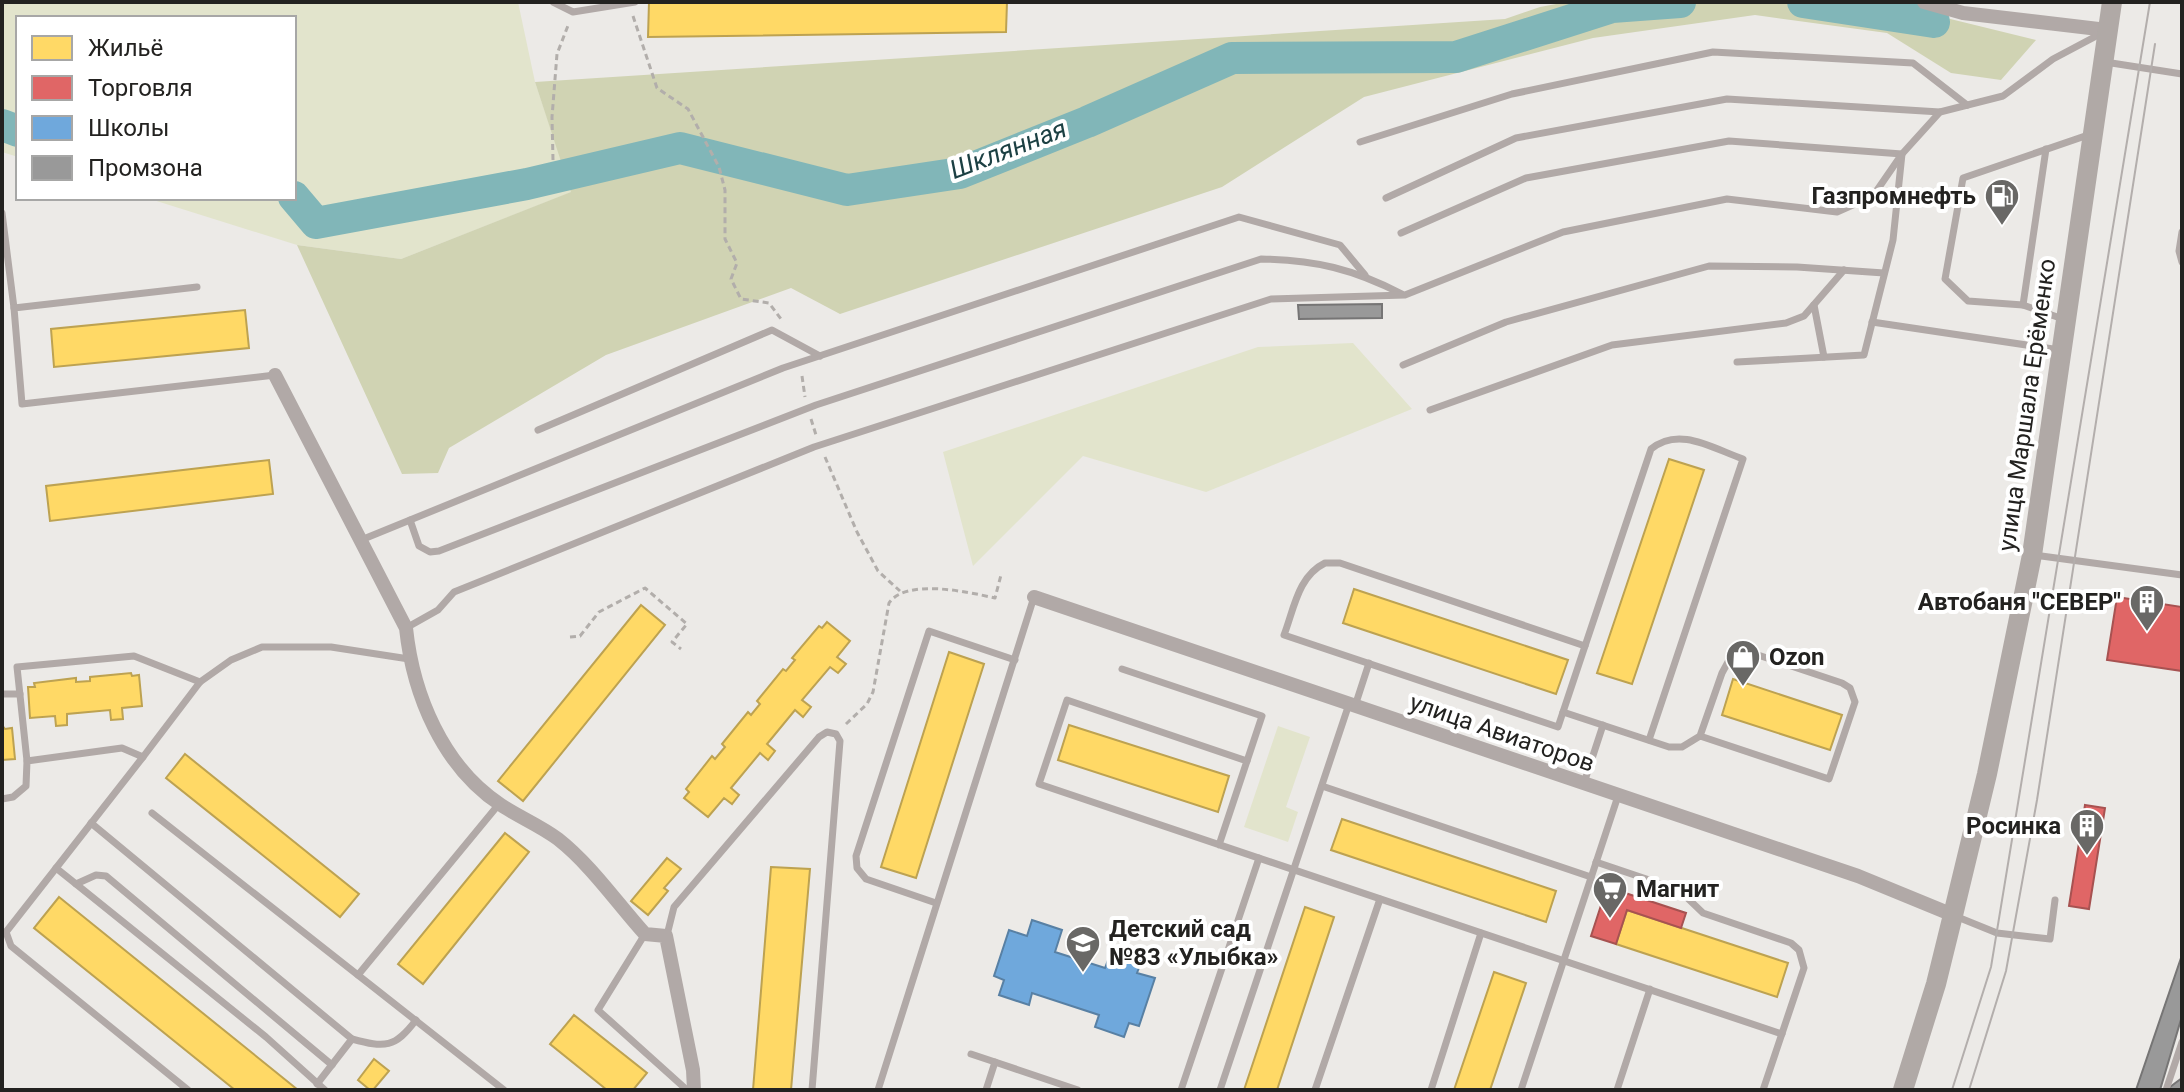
<svg xmlns="http://www.w3.org/2000/svg" width="2184" height="1092" viewBox="0 0 2184 1092" font-family="Roboto,sans-serif">
	<style>
		.green { fill: #e2e4cc }
		.forest { fill: #d0d3b3 }
		.homes { fill: #ffd966; stroke: #bda251; stroke-width: 2 }
		.shops { fill: #e06666; stroke: #a75251; stroke-width: 2 }
		.schools { fill: #6fa8dc; stroke: #5880a4; stroke-width: 2 }
		.industry { fill: #999; stroke: #767575; stroke-width: 2 }
		.lines { fill: none; stroke-linecap: round; stroke-linejoin: round }
		.river { stroke: #81b6b8; stroke-width: 32 }
		.path { stroke: #b2aeab; stroke-width: 3; stroke-dasharray: 6 4; stroke-linecap: butt }
		.service { stroke: #b1a9a7; stroke-width: 7 }
		.minor { stroke: #b1a9a7; stroke-width: 14 }
		.secondary { stroke: #b0a9a6; stroke-width: 20 }
		.tram { stroke: #b3aeac; stroke-width: 2 }
		.labels { text-anchor: middle; stroke-width: 8; stroke-linejoin: round; paint-order: stroke }
		.poi-label { font-size: 24px; font-weight: bold; fill: #232220; stroke: #fff; text-anchor: end }
		.street-label { font-size: 24px; fill: #232220; stroke: #fff }
		.water-label { font-size: 26px; font-style: italic; fill: #1c4043; stroke: #fff }
	</style>
	<rect width="100%" height="100%" fill="#eceae7"/>
	<g class="green">
		<path d="M2,2H518L535,82L572,192L401,259L297,245L147,198H294V18H18V157L2,152Z"/>
		<path d="M1353,343L1412,409L1206,492L1083,456L973,566L943,452L1258,347Z"/>
		<path d="M1278,726L1310,737L1286,807L1298,812L1288,842L1244,827Z"/>
	</g>
	<path class="forest" d="M1567,2H1881L2036,40L2001,80L1951,73L1887,33L1755,15L1593,38L1364,97L1222,187L840,314L791,288L606,355L449,448L438,473L402,474L297,245L401,259L571,192L535,82L1505,19L1540,7Z"/>
	<g class="homes">
		<path d="M649,2H1007L1006,32L648,37Z"/>
		<path d="M245,310L249,348L54,367L51,329Z"/>
		<path d="M1669,459L1704,470L1632,684L1597,673Z"/>
		<path d="M269,460L273,494L50,521L46,486Z"/>
		<path d="M1354,589L1568,660L1556,694L1343,623Z"/>
		<path d="M641,605L665,625L523,801L498,781Z"/>
		<path d="M827,622L850,641L837,657L846,664L838,673L830,667L802,700L811,707L803,717L795,710L767,744L775,751L768,760L760,753L731,788L739,795L732,804L724,798L708,817L684,798L689,792L686,789L712,756L715,759L725,747L722,744L748,712L751,715L760,704L757,701L783,669L786,671L795,660L792,658L819,626L822,628Z"/>
		<path d="M949,652L984,664L916,878L881,867Z"/>
		<path d="M131,673L132,676L139,675L142,706L122,708L123,719L111,720L110,710L67,714V725L56,726L55,716L30,718L28,687H35L34,683L76,678V682L90,681V677Z"/>
		<path d="M1733,679L1842,715L1830,750L1722,715Z"/>
		<path d="M2,725L5,729L12,728L15,759L2,760Z"/>
		<path d="M1069,725L1229,776L1218,812L1058,760Z"/>
		<path d="M185,754L359,894L340,917L166,778Z"/>
		<path d="M1342,819L1556,891L1546,922L1331,850Z"/>
		<path d="M505,833L529,852L423,984L398,964Z"/>
		<path d="M667,858L681,869L664,888L668,891L648,915L631,901Z"/>
		<path d="M771,867L810,869L791,1090H753Z"/>
		<path d="M59,897L298,1090H235L34,928Z"/>
		<path d="M1305,907L1334,917L1277,1090H1244Z"/>
		<path d="M1627,910L1788,963L1777,997L1616,944Z"/>
		<path d="M1494,972L1526,983L1490,1090H1454Z"/>
		<path d="M574,1015L647,1073L633,1090H607L550,1044Z"/>
		<path d="M374,1059L389,1071L373,1090H370L358,1080Z"/>
	</g>
	<g class="shops">
		<path d="M2117,597L2182,607V671L2107,660Z"/>
		<path d="M2085,805L2105,808L2089,909L2069,906Z"/>
		<path d="M1607,887L1686,913L1681,928L1627,910L1616,944L1591,936Z"/>
	</g>
	<path class="schools" d="M1032,920L1062,930L1055,952L1105,968L1113,947L1143,957L1137,973L1155,978L1139,1026L1129,1023L1124,1037L1095,1027L1099,1015L1032,993L1029,1005L999,995L1004,980L994,976L1009,930L1027,936Z"/>
	<g class="industry">
		<path d="M1382,304V318L1299,319L1298,305Z"/>
		<path d="M2182,955V1016L2160,1090H2136Z"/>
		<path d="M2182,1078V1090H2166Z"/>
	</g>
	<g class="lines">
		<g class="river">
			<path d="M1803,2L1934,22"/>
			<path d="M2,125L18,131"/>
			<path d="M294,197L316,223L527,184L680,148L847,190L960,173L1087,122L1232,58L1456,57L1612,7L1680,2"/>
		</g>
		<g class="path">
			<path d="M633,16L657,88L688,109L719,167L725,190V239L737,263L731,279L741,299L769,303L781,319"/>
			<path d="M553,160L552,117L557,54L569,23"/>
			<path d="M802,376L805,397"/>
			<path d="M811,419L816,435"/>
			<path d="M825,457L857,532L878,571L900,591"/>
			<path d="M570,637L580,636L599,612L645,588L687,624L672,642L681,649"/>
			<path d="M846,724L867,704L873,692L889,603C906,578 968,592 995,598L1001,575"/>
		</g>
		<g class="service">
			<path d="M553,2L573,12L635,2"/>
			<path d="M2105,62L2182,74"/>
			<path d="M1360,142L1512,94L1713,52L1913,63L1967,105"/>
			<path d="M1386,198L1516,138L1727,99L1940,112"/>
			<path d="M2,213L14,308"/>
			<path d="M2182,232L2179,251L2182,262"/>
			<path d="M1401,233L1526,178L1729,141L1902,154L1893,240L1864,355L1737,362"/>
			<path d="M197,287L14,308L22,404L275,375"/>
			<path d="M1814,305L1824,357"/>
			<path d="M2023,305L2046,149"/>
			<path d="M2063,319L2023,305L1968,301L1945,279L1963,178L2091,134"/>
			<path d="M1872,322L2060,350"/>
			<path d="M1403,365L1506,322L1709,266L1797,267L1884,273"/>
			<path d="M1430,410L1612,345L1786,323L1804,316L1844,270"/>
			<path d="M538,430L772,330L820,356"/>
			<path d="M410,520L419,546L430,552L439,551L816,405L1261,259C1316,260 1353,269 1402,294"/>
			<path d="M361,540L783,368L1239,217L1340,245L1365,275"/>
			<path d="M2034,555L2182,575"/>
			<path d="M1325,563H1340L1585,646L1558,727L1284,635C1294,609 1298,576 1325,563Z"/>
			<path d="M406,628L438,610L454,592L814,447L1271,299L1405,295L1563,232L1727,199L1837,212L1873,196L1902,154L1940,112L2003,96L2053,59L2102,33"/>
			<path d="M1585,646L1651,449C1679,426 1712,448 1743,459L1649,740"/>
			<path d="M1122,669L1262,716L1247,761"/>
			<path d="M2,694H20"/>
			<path d="M1355,706L1369,663"/>
			<path d="M1563,712L1669,747H1682L1700,736L1829,779L1855,702L1850,688L1842,683L1755,654L1740,656L1728,662L1722,673L1700,736"/>
			<path d="M143,757L200,682L231,660L262,647H331L409,659"/>
			<path d="M27,761L17,667L134,656L200,682"/>
			<path d="M1584,783L1603,725"/>
			<path d="M1322,786L1591,877"/>
			<path d="M2,799L13,797L26,786L27,761L122,748L143,757L6,932L11,946L188,1090"/>
			<path d="M152,813L504,1090"/>
			<path d="M91,823L352,1039C385,1048 395,1048 416,1020"/>
			<path d="M1219,845L1247,761L1067,700L1039,784C1286,867 1534,951 1782,1034"/>
			<path d="M1596,862L1679,890L1703,913L1791,943L1799,950L1804,968L1763,1090"/>
			<path d="M56,868L76,884L96,875L106,876L332,1065"/>
			<path d="M76,884L266,1037L325,1090"/>
			<path d="M936,903L866,879L857,868L856,856L929,631L1015,660"/>
			<path d="M1955,916L1997,933L2050,939L2055,900"/>
			<path d="M645,934L598,1010L687,1090"/>
			<path d="M667,935L674,907L819,737L827,732L836,734L840,741L812,1090"/>
			<path d="M358,975L499,804"/>
			<path d="M971,1054L995,1062"/>
			<path d="M317,1084L352,1039"/>
			<path d="M878,1090L1034,597"/>
			<path d="M986,1090L995,1062L1078,1090"/>
			<path d="M1181,1090L1259,858"/>
			<path d="M1220,1090L1349,704"/>
			<path d="M1315,1090L1380,899"/>
			<path d="M1431,1090L1481,933"/>
			<path d="M1521,1090L1618,796"/>
			<path d="M1617,1090L1650,989"/>
			<path d="M2166,1090L2182,1042"/>
		</g>
		<g class="minor">
			<path d="M1924,2L1963,13L2107,30"/>
			<path d="M275,375L406,628C413,695 443,767 501,805C519,817 541,826 558,839C591,865 617,903 645,934L666,936L693,1070L694,1090"/>
			<path d="M1034,597L1858,876L1953,915"/>
		</g>
		<path class="secondary" d="M1903,1090L1936,984L1953,915L1987,774L2032,555L2112,2"/>
		<g class="tram">
			<path d="M1952,1090L1991,967L2150,2"/>
			<path d="M1969,1090L2006,971L2037,800L2155,44"/>
		</g>
	</g>
	<defs>
		<symbol id="fuel-pin" viewBox="-11 -11 22 30"><path d="M0 17L-7.5 6A9.5 9.5 0 1 1 7.5 6Z" fill="#696866" stroke="#fff"/><path d="M-5.5-6h7V0h2V4h1.3V-2.5L3-4.5l.8-.8L6-3V5H2.5V1h-1V6h-7ZM-4.2-4.7v3.2H.2V-4.7Z" fill="#fff"/></symbol>
		<symbol id="building-pin" viewBox="-11 -11 22 30"><path d="M0 17L-7.5 6A9.5 9.5 0 1 1 7.5 6Z" fill="#696866" stroke="#fff"/><path d="M-4-6H4V6H1V3H-1V6H-4ZM-2.5-4.3h1.7v1.8h-1.7ZM.8-4.3h1.7v1.8H.8ZM-2.5-1h1.7V.8h-1.7ZM.8-1h1.7V.8H.8Z" fill="#fff"/></symbol>
		<symbol id="shop-pin" viewBox="-11 -11 22 30"><path d="M0 17L-7.5 6A9.5 9.5 0 1 1 7.5 6Z" fill="#696866" stroke="#fff"/><path d="M-5-2.5h2.3a2.7 3.5 0 0 1 5.4 0H5L5.5 6h-11ZM-1.5-2.5h3a1.5 2.3 0 0 0-3 0Z" fill="#fff"/></symbol>
		<symbol id="supermarket-pin" viewBox="-11 -11 22 30"><path d="M0 17L-7.5 6A9.5 9.5 0 1 1 7.5 6Z" fill="#696866" stroke="#fff"/><path d="M-6-5.5h2.5l.6 2H6L4.5 2H-2.5L-4.4-4H-6ZM-1.5 3.2a1.3 1.3 0 1 0 .1 0ZM3 3.2a1.3 1.3 0 1 0 .1 0Z" fill="#fff"/></symbol>
		<symbol id="school-pin" viewBox="-11 -11 22 30"><path d="M0 17L-7.5 6A9.5 9.5 0 1 1 7.5 6Z" fill="#696866" stroke="#fff"/><path d="M0-5L7-2L0 1L-7-2ZM-4 1L0 2.5L4 1V4Q0 6-4 4Z" fill="#fff"/></symbol>
	</defs>
	<g fill-rule="evenodd">
		<use href="#fuel-pin" x="1982" y="176" width="40" height="54"/>
		<use href="#building-pin" x="2127" y="582" width="40" height="54"/>
		<use href="#shop-pin" x="1723" y="637" width="40" height="54"/>
		<use href="#building-pin" x="2067" y="806" width="40" height="54"/>
		<use href="#supermarket-pin" x="1590" y="869" width="40" height="54"/>
		<use href="#school-pin" x="1063" y="923" width="40" height="54"/>
	</g>
	<g class="labels">
		<g class="poi-label">
			<text x="1976" y="204">Газпромнефть</text>
			<text x="2121" y="610">Автобаня "СЕВЕР"</text>
			<text x="1769" y="665" text-anchor="start">Ozon</text>
			<text x="2061" y="834">Росинка</text>
			<text x="1636" y="897" text-anchor="start">Магнит</text>
			<text x="1109" y="937" text-anchor="start">Детский сад<tspan x="1109" dy="28">№83 «Улыбка»</tspan></text>
		</g>
		<g class="street-label">
			<text transform="translate(2027 405) rotate(-82)" y="8">улица Маршала Ерёменко</text>
			<text transform="translate(1502 733) rotate(19)" y="8">улица Авиаторов</text>
		</g>
		<g class="water-label">
			<text transform="translate(1008 149) rotate(-21)" y="9">Шклянная</text>
		</g>
	</g>
	<rect width="2184" height="1092" fill="none" stroke="#232220" stroke-width="8"/>
	<rect x="16" y="16" width="280" height="184" fill="#ffffff" stroke="#a7a7a6" stroke-width="2"/>
	<rect x="32" y="36" width="40" height="24" fill="#ffd966" stroke="#a7a7a6" stroke-width="2"/>
	<text x="88" y="56" font-size="24" fill="#232220">Жильё</text>
	<rect x="32" y="76" width="40" height="24" fill="#e06666" stroke="#a7a7a6" stroke-width="2"/>
	<text x="88" y="96" font-size="24" fill="#232220">Торговля</text>
	<rect x="32" y="116" width="40" height="24" fill="#6fa8dc" stroke="#a7a7a6" stroke-width="2"/>
	<text x="88" y="136" font-size="24" fill="#232220">Школы</text>
	<rect x="32" y="156" width="40" height="24" fill="#999999" stroke="#a7a7a6" stroke-width="2"/>
	<text x="88" y="176" font-size="24" fill="#232220">Промзона</text>
</svg>
